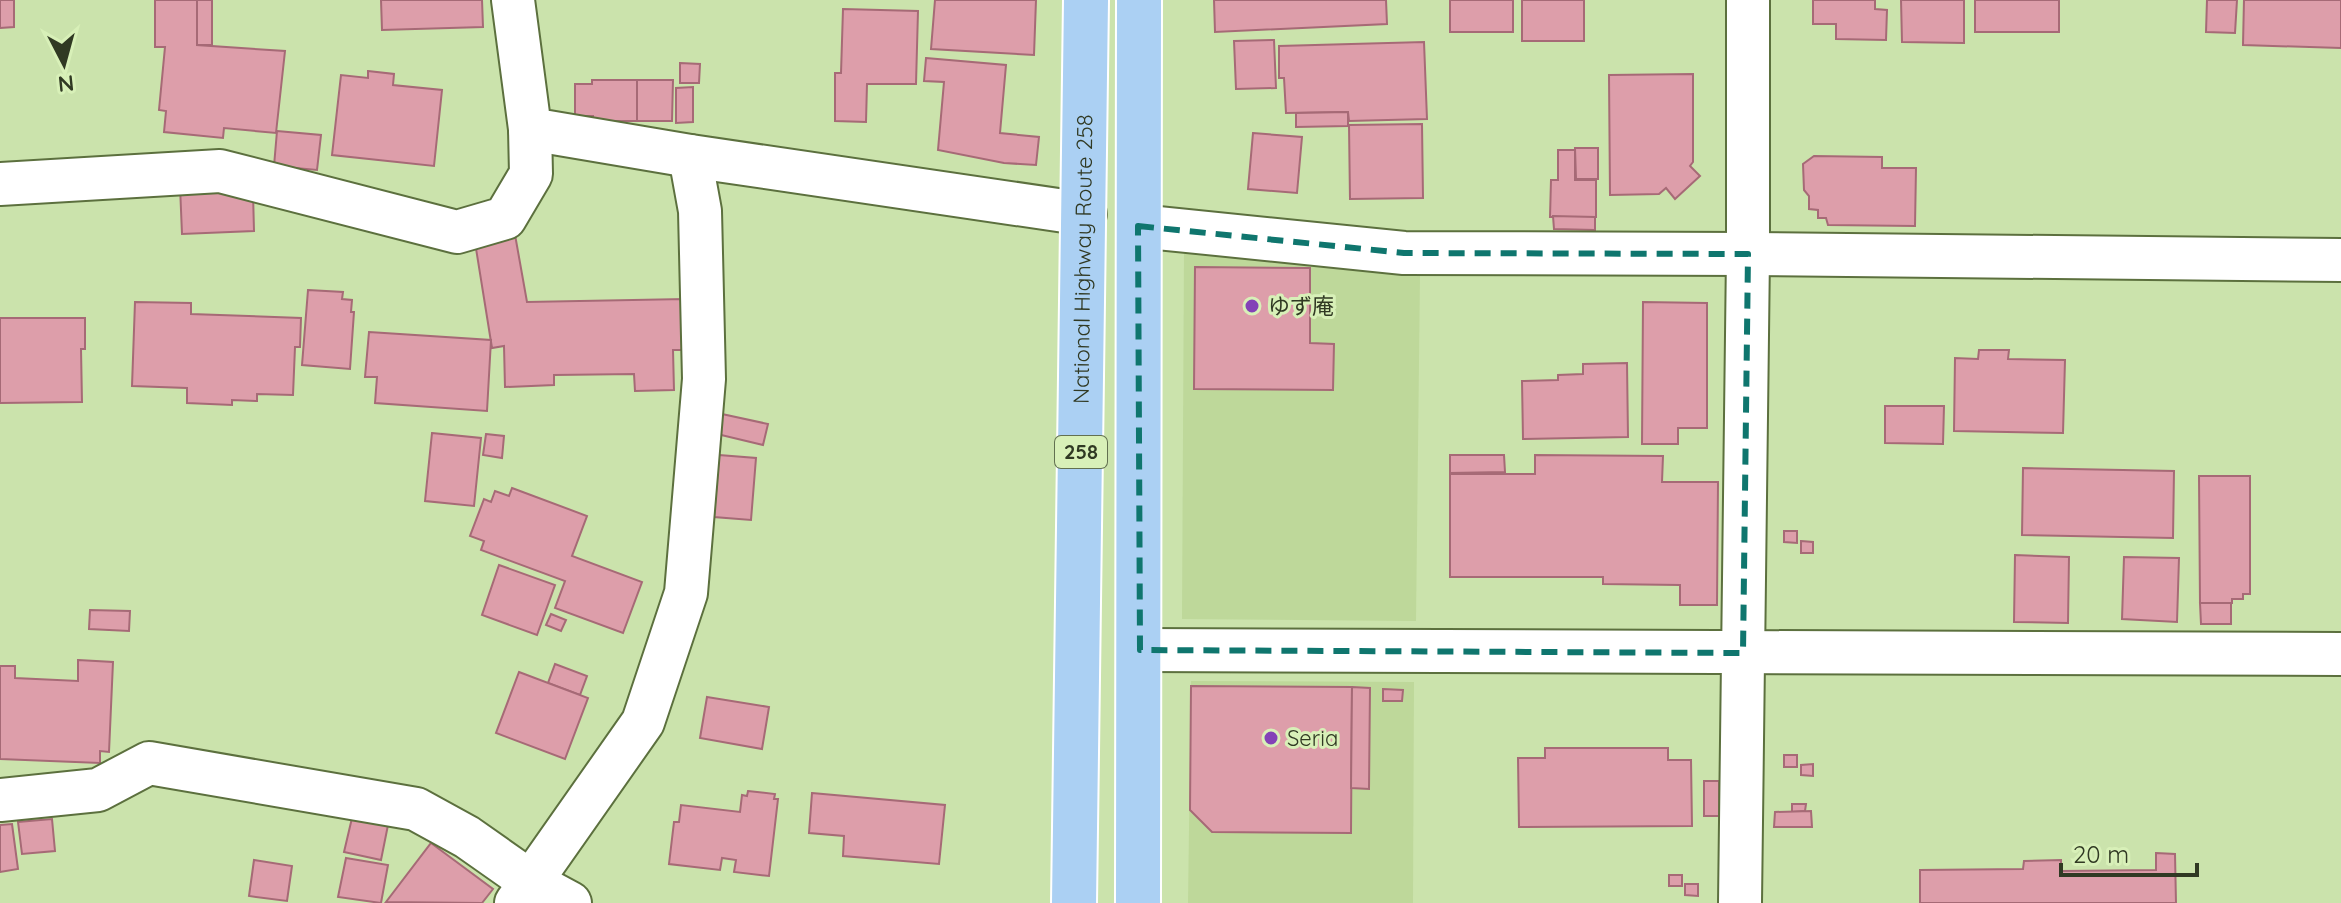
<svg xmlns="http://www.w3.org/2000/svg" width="2341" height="903" viewBox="0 0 2341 903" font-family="Quicksand,'Noto Sans JP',sans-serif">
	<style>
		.built { fill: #bed89a }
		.building { fill: #dd9eaa; stroke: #a66a76; stroke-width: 2 }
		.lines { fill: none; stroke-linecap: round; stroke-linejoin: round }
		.street-casing { stroke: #5c703e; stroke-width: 46 }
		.highway-casing { stroke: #fff; stroke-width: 48 }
		.street { stroke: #fff; stroke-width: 42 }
		.highway { stroke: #abd0f3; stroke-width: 44 }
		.marked { fill: none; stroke: #0f766e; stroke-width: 6; stroke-dasharray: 16 10; stroke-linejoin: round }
		.poi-dot { fill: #8342b7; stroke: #d8f0b8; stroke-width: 3 }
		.labels { text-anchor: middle; stroke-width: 6; stroke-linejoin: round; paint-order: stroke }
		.shield { fill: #d8f0b8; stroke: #627050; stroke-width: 2 }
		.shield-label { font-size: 20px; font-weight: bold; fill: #303923 }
		.street-label { font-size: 22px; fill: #303923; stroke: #d8f0b8 }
		.poi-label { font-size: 22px; fill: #303923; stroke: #d8f0b8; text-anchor: start }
	</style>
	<rect width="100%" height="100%" fill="#cbe3ac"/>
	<g class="built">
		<path d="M1184,252L1420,276L1416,621L1182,619Z"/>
		<path d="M1191,681L1414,682L1413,903H1188Z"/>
	</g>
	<g class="building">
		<path d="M0,0H14V27L0,28Z"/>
		<path d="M155,0H197V45L285,51L276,133L224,128L223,138L164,132L166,111L159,110L165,47H155Z"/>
		<rect x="197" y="0" width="15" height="45"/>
		<path d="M381,0H482L483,27L382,30Z"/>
		<path d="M935,0H1036L1034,55L931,49Z"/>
		<path d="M1214,0H1386L1387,24L1215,32Z"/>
		<rect x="1450" y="0" width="63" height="32"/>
		<rect x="1522" y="0" width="62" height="41"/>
		<path d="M1813,0H1875V9L1887,10L1886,40L1836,39V24H1813Z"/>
		<path d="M1901,0H1964V43L1902,42Z"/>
		<rect x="1975" y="0" width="84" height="32"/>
		<path d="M2207,0H2237L2235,33L2206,32Z"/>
		<path d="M2244,0H2341V48L2243,45Z"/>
		<path d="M843,9L918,11L916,84H867L866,122L835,121V73H841Z"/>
		<path d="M1274,40L1276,88L1236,89L1234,41Z"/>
		<path d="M1424,42L1427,119L1349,121L1348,112L1286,113L1284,78H1279V46Z"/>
		<path d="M926,58L1006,65L1000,133L1039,137L1036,165L1004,163L938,150L944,82L924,81Z"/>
		<path d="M680,63L700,64L699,83H680Z"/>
		<path d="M368,71L394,74L393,85L442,90L434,166L332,155L341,75L368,78Z"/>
		<path d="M1693,74V162L1690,166L1700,176L1675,199L1666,188L1659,194L1610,195L1609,75Z"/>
		<path d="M592,80H637V121H593V116H575V84H592Z"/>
		<path d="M637,80H673L672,121H637Z"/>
		<path d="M693,87V122L676,123V88Z"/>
		<path d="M1348,112V126L1296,127V113Z"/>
		<path d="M1422,124L1423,198L1350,199L1349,125Z"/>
		<path d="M277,131L321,135L317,170L274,166Z"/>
		<path d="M1253,133L1302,137L1297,193L1248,189Z"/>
		<path d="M1575,148H1598V179H1576Z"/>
		<path d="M1558,150H1575V180H1596V217H1550L1551,180H1558Z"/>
		<path d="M1814,156L1882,157V168H1916L1915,226L1828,225L1826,218H1818V210L1809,209V196L1804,190L1803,164Z"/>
		<path d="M222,184V194L253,193L254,231L182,234L180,186Z"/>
		<path d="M1553,216L1595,217V230L1554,229Z"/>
		<path d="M514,229L527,302L685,299V350H673L674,390L635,391L634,374L554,375V385L505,387L504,346L492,348L474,236Z"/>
		<path d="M1195,267L1310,268V343L1334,344L1333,390L1194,389Z"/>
		<path d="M308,290L343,292L342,299L352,300L351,312H354L350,369L302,365Z"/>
		<path d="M135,302L191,303V314L301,318L300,347H295L293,395L257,394V401L232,400V405L187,403V388L132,386Z"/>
		<path d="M1643,302L1707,303V428H1678V444H1642Z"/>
		<path d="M0,318H85V349H81L82,402L0,403Z"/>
		<path d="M369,332L491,340L487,411L375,403L377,377H365Z"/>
		<path d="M1979,350H2009L2008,359L2065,360L2063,433L1954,431L1955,358L1978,359Z"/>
		<path d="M1627,363L1628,437L1523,439L1522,381L1558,380V375L1583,374V364Z"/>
		<path d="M1885,406H1944L1943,444L1885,443Z"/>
		<path d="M722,414L768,424L763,445L717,434Z"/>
		<path d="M432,433L481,438L474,506L425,501Z"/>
		<path d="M486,434L504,436L502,458L483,455Z"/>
		<path d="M719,455L756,458L751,520L714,517Z"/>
		<path d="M1450,455H1504L1505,472L1450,473Z"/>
		<path d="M1535,455L1663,456L1662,482H1718L1717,605H1680V585L1603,584V577H1450V474H1535Z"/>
		<path d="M2023,468L2174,471L2173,538L2022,535Z"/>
		<path d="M2199,476H2250V594H2243V599H2232V603H2200Z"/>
		<path d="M512,488L587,516L572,556L642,582L623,633L555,608L565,581L481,550L484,541L470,536L484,499L491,502L495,491L509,496Z"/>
		<path d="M1784,531H1797V543L1784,542Z"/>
		<path d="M1801,541L1813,542V553H1801Z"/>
		<path d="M2015,555L2069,557L2068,623L2014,622Z"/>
		<path d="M2124,557L2179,558L2177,622L2122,619Z"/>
		<path d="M499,565L555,585L537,635L482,615Z"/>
		<path d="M2200,603H2231V624H2201Z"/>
		<path d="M90,610L130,611L129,631L89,629Z"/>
		<path d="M551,614L566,620L561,631L546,625Z"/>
		<path d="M78,660L113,662L109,752L100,751V763L0,759V666H15V678L78,681Z"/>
		<path d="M555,664L587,676L580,695L548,683Z"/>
		<path d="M519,672L588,698L565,759L496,733Z"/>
		<path d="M1191,686L1352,687L1351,833L1212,832L1190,810Z"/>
		<path d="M1352,687L1370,688L1369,789L1351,788Z"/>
		<path d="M1383,689L1403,690L1402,701H1383Z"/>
		<path d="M707,697L769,707L762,749L700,738Z"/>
		<path d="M1545,748H1668V760H1691L1692,826L1519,827L1518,758H1545Z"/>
		<rect x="1784" y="755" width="13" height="12"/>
		<path d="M1813,764V776L1801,775V765Z"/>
		<rect x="1704" y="781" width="15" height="35"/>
		<path d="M748,791L775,794L774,799H778L769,876L734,872L736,860L722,858L720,870L669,864L674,822H679L681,805L740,812L742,795L747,796Z"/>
		<path d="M812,793L945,805L939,864L843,856L844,836L809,833Z"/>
		<path d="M1792,804H1806L1805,811L1792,812Z"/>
		<path d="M1811,811L1812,827H1774L1775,812Z"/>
		<path d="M352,818L388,825L381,860L344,852Z"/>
		<path d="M52,819L55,851L22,854L18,822Z"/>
		<path d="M12,824L18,869L0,872V825Z"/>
		<path d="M431,843L493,889L482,903L386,902Z"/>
		<path d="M2156,853L2175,854L2176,903H1920V870L2023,869L2024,861L2061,860V871L2156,870Z"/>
		<path d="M346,858L388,865L381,903L338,897Z"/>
		<path d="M254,860L292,866L287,901L249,896Z"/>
		<rect x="1669" y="875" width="13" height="11"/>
		<path d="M1685,884H1698V896L1685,895Z"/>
	</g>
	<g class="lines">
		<defs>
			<g id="street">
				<path d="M513,0L530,129L690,156L1085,214"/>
				<path d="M0,184L220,171L457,232L505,218L531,174L530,129"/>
				<path d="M1138,226L1404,253L1748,254L2341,260"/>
				<path d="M1140,650L2341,654"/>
				<path d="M0,800L98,790L149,763L416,809L467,837L531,882L570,903"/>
				<path d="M516,903L643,722L686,593L704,379L700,211L690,156"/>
				<path d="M1740,903L1748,254V0"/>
			</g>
			<g id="highway">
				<path id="s1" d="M1074,903L1086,0"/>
				<path d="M1138,903L1139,0"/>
			</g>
		</defs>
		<use href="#street" class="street-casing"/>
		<use href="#highway" class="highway-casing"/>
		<use href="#street" class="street"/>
		<use href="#highway" class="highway"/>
	</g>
	<path class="marked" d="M1138,226L1404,253L1748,254L1743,653L1140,650Z"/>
	<g class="poi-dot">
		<circle cx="1252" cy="306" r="8"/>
		<circle cx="1271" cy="738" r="8"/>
	</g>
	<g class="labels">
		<rect class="shield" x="1055" y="436" width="52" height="32" rx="6"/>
		<g class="shield-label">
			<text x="1081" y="459">258</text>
		</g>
		<g class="street-label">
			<text dy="8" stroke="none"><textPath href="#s1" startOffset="644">National Highway Route 258</textPath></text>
		</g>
		<g class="poi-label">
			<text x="1268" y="314">ゆず庵</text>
			<text x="1287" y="746">Seria</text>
		</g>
	</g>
	<g transform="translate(64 64) rotate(174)" stroke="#d8f0b8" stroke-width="6" paint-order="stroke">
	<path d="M0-6L14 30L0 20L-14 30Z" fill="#303923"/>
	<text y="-12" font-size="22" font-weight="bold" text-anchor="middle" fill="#303923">N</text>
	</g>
	<path d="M2061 863v12h136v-12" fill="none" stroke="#303923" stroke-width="4"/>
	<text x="2073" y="863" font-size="24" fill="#303923" stroke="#d8f0b8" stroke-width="6" paint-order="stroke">20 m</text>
</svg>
